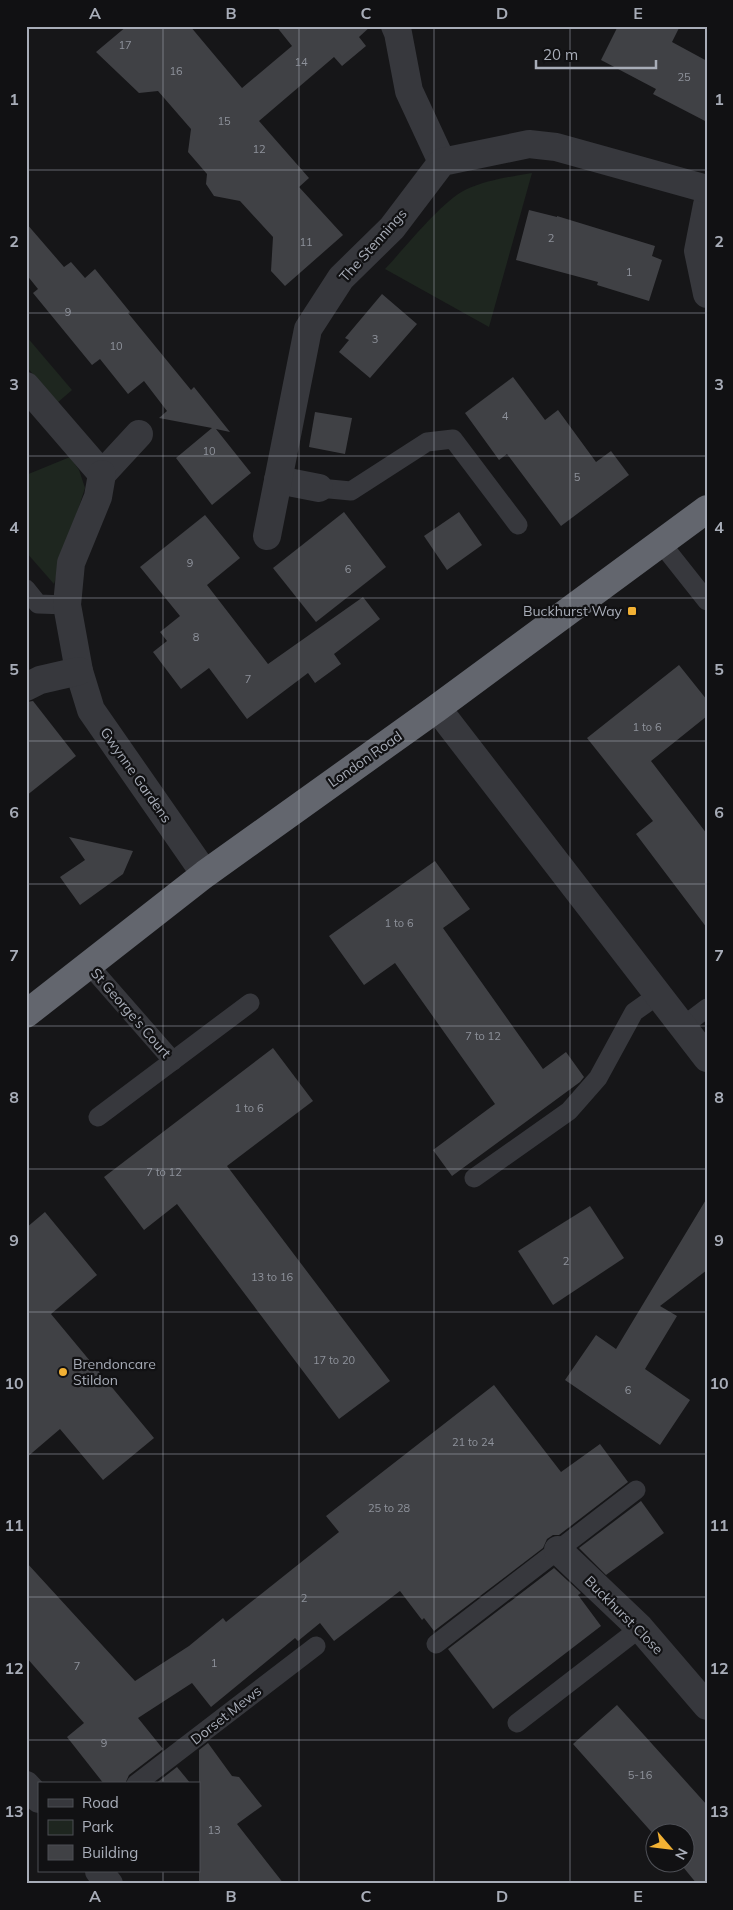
<svg xmlns="http://www.w3.org/2000/svg" width="733" height="1910" viewBox="0 0 733 1910" font-family="Mulish,sans-serif">
	<style>
		.green { fill: #1e261f }
		.building { fill: #404145 }
		.lines { fill: none; stroke-linecap: round; stroke-linejoin: round }
		.lane { stroke: #37383d; stroke-width: 19 }
		.street { stroke: #37383d; stroke-width: 28 }
		.highway { stroke: #63666e; stroke-width: 28 }
		.grid { fill: none; stroke: #a8adb8; stroke-width: 1; stroke-opacity: 0.55 }
		.poi-dot { fill: #f2b134; stroke: #111113; stroke-width: 2 }
		.labels { text-anchor: middle; stroke-width: 4.5; stroke-linejoin: round; paint-order: stroke }
		.number-label { font-size: 11px; fill: #8e929b }
		.street-label { font-size: 14px; fill: #a8adb8; stroke: #111113 }
		.poi-label { font-size: 14px; fill: #a8adb8; stroke: #111113; text-anchor: end }
		.neatline { fill: none; stroke: #a8adb8; stroke-width: 2 }
		.grid-label { font-size: 16px; text-anchor: middle; font-weight: bold; fill: #a8adb8 }
	</style>
	<rect width="100%" height="100%" fill="#161618"/>
	<g class="green">
		<path d="M532,173L489,327L385,269C404,249 442,201 465,190C486,180 509,177 532,173Z"/>
		<path d="M26,336L72,390L57,403L26,366Z"/>
		<path d="M70,457L79,470L85,488L54,584L26,552V475Z"/>
	</g>
	<g class="building">
		<path d="M127,26H190L242,88L292,46L276,26H371L359,37L366,46L342,66L334,57L259,121L309,178L299,187L343,235L285,286L271,271L273,237L240,201L214,196L206,184L207,174L188,152L191,129L158,91L139,93L96,52Z"/>
		<path d="M618,26H680L672,42L707,61V122L653,94L656,89L601,60Z"/>
		<path d="M529,210L557,217V216L655,246L652,256L662,260L649,301L597,285L598,282L516,260Z"/>
		<path d="M26,223L64,267L71,262L85,278L95,269L130,312L128,313L191,390L194,387L230,432L216,429L251,473L212,505L176,458L212,428L159,418L167,411L144,381L128,394L100,359L92,365L33,293L38,289L26,274Z"/>
		<path d="M382,294L417,324L370,378L339,352L349,340L345,338Z"/>
		<path d="M513,377L545,420L558,410L596,462L611,451L629,475L561,526L507,454L499,460L465,413Z"/>
		<path d="M315,412L352,418L345,454L309,447Z"/>
		<path d="M344,512L386,567L316,622L273,568Z"/>
		<path d="M459,512L482,545L447,570L424,536Z"/>
		<path d="M205,515L240,558L207,585L268,664L363,597L380,619L334,654L341,664L315,683L308,673L247,719L209,668L181,689L153,652L167,641L160,632L180,616L140,567Z"/>
		<path d="M679,665L707,700V716L651,761L707,834V928L636,834L653,821L587,738Z"/>
		<path d="M33,701L76,756L26,796V702Z"/>
		<path d="M69,837L133,851L123,874L80,905L60,877L85,860Z"/>
		<path d="M435,861L470,909L443,928L543,1069L566,1052L584,1077L580,1082L452,1176L433,1150L495,1104L395,963L364,985L329,936Z"/>
		<path d="M273,1048L313,1101L227,1166L390,1381L339,1419L177,1204L144,1230L104,1177Z"/>
		<path d="M707,1198V1270L660,1306L677,1316L645,1369L690,1400L660,1445L565,1380L596,1335L616,1349Z"/>
		<path d="M590,1206L624,1258L553,1305L518,1251Z"/>
		<path d="M45,1212L97,1275L51,1314L154,1438L103,1480L60,1429L26,1458V1228Z"/>
		<path d="M494,1385L561,1472L600,1444L628,1482L559,1535H553L547,1539L543,1548L434,1631L424,1618L422,1620L400,1591L334,1641L320,1623L298,1641L295,1638L211,1707L192,1683L138,1718L163,1749L129,1775L125,1784H104L67,1737L84,1723L26,1657V1562L135,1681L189,1646L223,1618L226,1622L339,1532L326,1516Z"/>
		<path d="M641,1501L664,1533L606,1575L579,1548Z"/>
		<path d="M554,1568L581,1593L578,1595L601,1626L493,1709L448,1649Z"/>
		<path d="M617,1705L707,1805V1884H697L679,1862H686V1832H656V1837L573,1744Z"/>
		<path d="M208,1743L232,1776L239,1777L262,1806L237,1824L284,1884H199V1750Z"/>
		<path d="M177,1767L191,1784H155Z"/>
	</g>
	<g class="lines">
		<g class="lane">
			<path d="M319,488L351,491L427,442L453,439L518,525"/>
			<path d="M661,543L707,601"/>
			<path d="M26,589L38,604L67,605"/>
			<path d="M89,965L173,1061"/>
			<path d="M682,1027L707,1008"/>
			<path d="M98,1117L250,1003"/>
			<path d="M474,1178L569,1111L598,1078L634,1012L658,995"/>
			<path d="M436,1644L636,1490"/>
			<path d="M517,1723L640,1628"/>
			<path d="M136,1784L316,1646"/>
		</g>
		<g class="street">
			<path d="M395,26L398,33L409,91L442,162"/>
			<path d="M707,205L698,251L707,294"/>
			<path d="M26,386L102,474L139,434"/>
			<path d="M102,474L98,497L71,563L67,605L79,671L91,710L205,874"/>
			<path d="M278,480L319,488"/>
			<path d="M267,536L308,329L341,278L392,228L442,162L529,144L556,147L707,189"/>
			<path d="M26,687L40,680L79,671"/>
			<path d="M437,708L707,1058"/>
			<path d="M558,1550L640,1628L707,1706"/>
			<path d="M26,1785L39,1799"/>
			<path d="M99,1871L109,1884"/>
		</g>
		<path class="highway" d="M26,1014L205,874L437,708L707,509"/>
	</g>
	<path class="grid" d="M163,26V1784M299,26V1884M434,26V1884M570,26V1884M26,170H707M26,313H707M26,456H707M26,598H707M26,741H707M26,884H707M26,1026H707M26,1169H707M26,1312H707M26,1454H707M26,1597H707M26,1740H707M163,1871V1884"/>
	<g class="poi-dot">
		<rect x="627" y="606" width="10" height="10" rx="2.5"/>
		<circle cx="63" cy="1372" r="5"/>
	</g>
	<g class="labels">
		<g class="number-label">
			<text x="125" y="49">17</text>
			<text x="301" y="66">14</text>
			<text x="176" y="75">16</text>
			<text x="684" y="81">25</text>
			<text x="224" y="125">15</text>
			<text x="259" y="153">12</text>
			<text x="551" y="242">2</text>
			<text x="306" y="246">11</text>
			<text x="629" y="276">1</text>
			<text x="68" y="316">9</text>
			<text x="375" y="343">3</text>
			<text x="116" y="350">10</text>
			<text x="505" y="420">4</text>
			<text x="209" y="455">10</text>
			<text x="577" y="481">5</text>
			<text x="190" y="567">9</text>
			<text x="348" y="573">6</text>
			<text x="196" y="641">8</text>
			<text x="248" y="683">7</text>
			<text x="647" y="731">1 to 6</text>
			<text x="399" y="927">1 to 6</text>
			<text x="483" y="1040">7 to 12</text>
			<text x="249" y="1112">1 to 6</text>
			<text x="164" y="1176">7 to 12</text>
			<text x="566" y="1265">2</text>
			<text x="272" y="1281">13 to 16</text>
			<text x="334" y="1364">17 to 20</text>
			<text x="628" y="1394">6</text>
			<text x="473" y="1446">21 to 24</text>
			<text x="389" y="1512">25 to 28</text>
			<text x="304" y="1602">2</text>
			<text x="214" y="1667">1</text>
			<text x="77" y="1670">7</text>
			<text x="104" y="1747">9</text>
			<text x="640" y="1779">5-16</text>
			<text x="214" y="1834">13</text>
		</g>
		<g class="street-label">
			<text transform="translate(373 245) rotate(-48)" y="5">The Stennings</text>
			<text transform="translate(365 759) rotate(-35)" y="5">London Road</text>
			<text transform="translate(136 775) rotate(55)" y="5">Gwynne Gardens</text>
			<text transform="translate(131 1013) rotate(49)" y="5">St George's Court</text>
			<text transform="translate(624 1615) rotate(45)" y="5">Buckhurst Close</text>
			<text transform="translate(226 1715) rotate(-38)" y="5">Dorset Mews</text>
		</g>
		<g class="poi-label">
			<text x="622" y="616">Buckhurst Way</text>
			<text x="73" y="1369" text-anchor="start">Brendoncare<tspan x="73" dy="16">Stildon</tspan></text>
		</g>
	</g>
	<rect width="733" height="1910" fill="none" stroke="#111113" stroke-width="55"/>
	<rect x="38" y="1782" width="162" height="90" fill="#111113" stroke="#4d4f55"/>
	<rect x="48" y="1799" width="25" height="8" fill="#37383d" stroke="#4d4f55"/>
	<text x="82" y="1808" font-size="15" fill="#a8adb8">Road</text>
	<rect x="48" y="1820" width="25" height="15" fill="#1e261f" stroke="#4d4f55"/>
	<text x="82" y="1832" font-size="15" fill="#a8adb8">Park</text>
	<rect x="48" y="1845" width="25" height="15" fill="#404145" stroke="#4d4f55"/>
	<text x="82" y="1858" font-size="15" fill="#a8adb8">Building</text>
	<g transform="translate(670 1848) rotate(118)"><circle r="24" fill="#111113" stroke="#4d4f55"/>
	<path d="M0-4L9 19L0 12L-9 19Z" fill="#f2b134"/>
	<text y="-8" font-size="14" font-weight="bold" text-anchor="middle" fill="#a8adb8">N</text>
	</g>
	<path d="M536 60v8h120v-8" fill="none" stroke="#a8adb8" stroke-width="2.5"/>
	<text x="543" y="60" font-size="15" fill="#a8adb8" stroke="#111113" stroke-width="4" paint-order="stroke">20 m</text>
	<rect x="28" y="28" width="678" height="1854" class="neatline"/>
	<g class="grid-label">
		<text x="95" y="19">A</text>
		<text x="231" y="19">B</text>
		<text x="366" y="19">C</text>
		<text x="502" y="19">D</text>
		<text x="638" y="19">E</text>
		<text x="14" y="105">1</text>
		<text x="719" y="105">1</text>
		<text x="14" y="247">2</text>
		<text x="719" y="247">2</text>
		<text x="14" y="390">3</text>
		<text x="719" y="390">3</text>
		<text x="14" y="533">4</text>
		<text x="719" y="533">4</text>
		<text x="14" y="675">5</text>
		<text x="719" y="675">5</text>
		<text x="14" y="818">6</text>
		<text x="719" y="818">6</text>
		<text x="14" y="961">7</text>
		<text x="719" y="961">7</text>
		<text x="14" y="1103">8</text>
		<text x="719" y="1103">8</text>
		<text x="14" y="1246">9</text>
		<text x="719" y="1246">9</text>
		<text x="14" y="1389">10</text>
		<text x="719" y="1389">10</text>
		<text x="14" y="1531">11</text>
		<text x="719" y="1531">11</text>
		<text x="14" y="1674">12</text>
		<text x="719" y="1674">12</text>
		<text x="14" y="1817">13</text>
		<text x="719" y="1817">13</text>
		<text x="95" y="1902">A</text>
		<text x="231" y="1902">B</text>
		<text x="366" y="1902">C</text>
		<text x="502" y="1902">D</text>
		<text x="638" y="1902">E</text>
	</g>
</svg>
